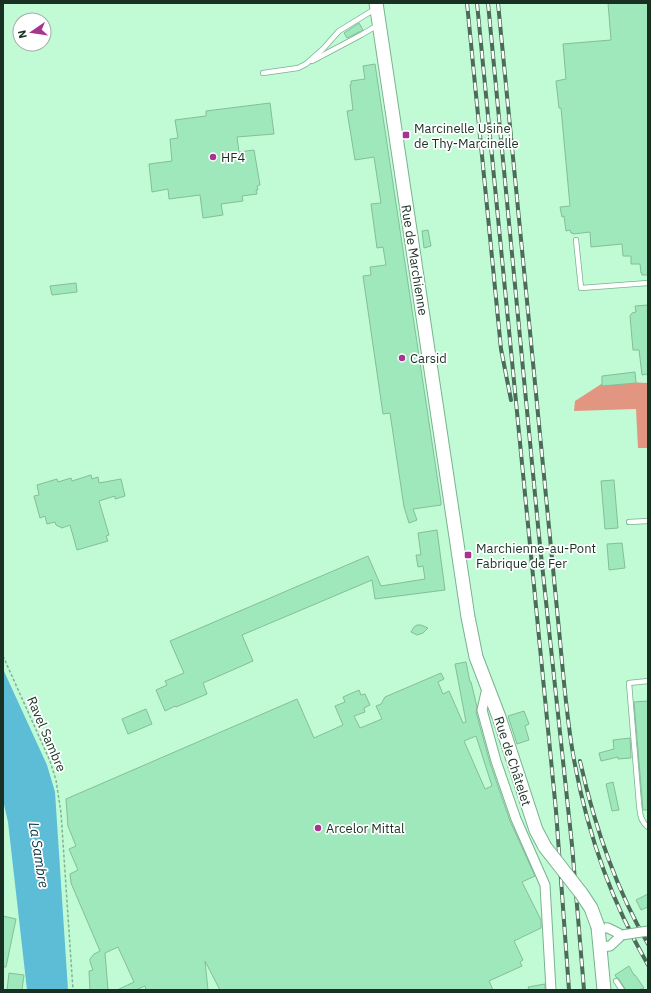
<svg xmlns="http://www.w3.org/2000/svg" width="651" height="993" viewBox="0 0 651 993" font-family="'IBM Plex Sans',sans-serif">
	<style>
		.forest { fill: #e29681 }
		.water { fill: #5ebdd6 }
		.building { fill: #9ee8bb; stroke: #84be9a; fill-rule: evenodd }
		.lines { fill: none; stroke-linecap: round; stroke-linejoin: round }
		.lane-casing { stroke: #79b28f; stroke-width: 6 }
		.street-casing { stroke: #79b28f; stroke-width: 11 }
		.secondary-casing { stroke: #79b28f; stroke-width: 15 }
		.path { stroke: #83b194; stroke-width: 1.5; stroke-dasharray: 3 2; stroke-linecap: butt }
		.lane { stroke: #fff; stroke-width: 4.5 }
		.street { stroke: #fff; stroke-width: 9 }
		.secondary { stroke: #fff; stroke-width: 13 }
		.rail-casing { stroke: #4b6d58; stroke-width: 4 }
		.rail { stroke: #fff; stroke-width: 2.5; stroke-dasharray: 8; stroke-linecap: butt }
		.street-bridge-casing { stroke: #79b28f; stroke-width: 11; stroke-linecap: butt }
		.secondary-bridge-casing { stroke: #79b28f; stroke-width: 15; stroke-linecap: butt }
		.street-bridge { stroke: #fff; stroke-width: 9 }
		.secondary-bridge { stroke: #fff; stroke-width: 13 }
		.poi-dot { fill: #a73490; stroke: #fff; stroke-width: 1.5 }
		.labels { text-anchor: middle; stroke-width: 3.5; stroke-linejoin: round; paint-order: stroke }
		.poi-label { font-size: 13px; fill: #193123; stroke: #fff; text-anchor: start }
		.street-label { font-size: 13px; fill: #193123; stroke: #fff }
		.water-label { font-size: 14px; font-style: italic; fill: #093742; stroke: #fff }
	</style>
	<rect width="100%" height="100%" fill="#c0fbd5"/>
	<path class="forest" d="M606,381L648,383V448H638L636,409L574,411L575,401Z"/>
	<path class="water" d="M3,669L47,765L55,792L68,990H27L8,822L3,800Z"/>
	<g class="building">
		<path d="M608,3H648V275H642V273H641L640,264H631V256H623L622,244L591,247L590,232L573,234V233H571L570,230L566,231L564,216L562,217L560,207L570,206L561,108H559L556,81L566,79L563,44L611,40Z"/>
		<path d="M359,23L363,30L347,38L344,33Z"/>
		<path d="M375,64L441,502V505L413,509L417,520L409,523L404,507L390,413L383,414L363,276L371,275L370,267L386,265L383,247L377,248L371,204L381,203L374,157L355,160L347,111L353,110L350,85H351V81L365,79L363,66Z"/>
		<path d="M270,103L274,134L237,137L239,152L254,150L260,185L257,186L258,190H256L257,194L242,196L243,201L221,204L223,215L203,218L200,195L169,199L168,189L152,192L149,164L172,161L170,139L178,138L175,120L206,116V111Z"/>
		<path d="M428,230L431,246L424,248L422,231Z"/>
		<path d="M76,283L77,292L52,295L50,286Z"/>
		<path d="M648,305V374L642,375L639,350H633L630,316L632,313L636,312L635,306Z"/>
		<path d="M635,372L636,383L602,386V376Z"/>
		<path d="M91,475L92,479L98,477L99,483L121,479L125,496L115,499V496L99,501L109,535L106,536L108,541L77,550L70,525L62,528L56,525L55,522L47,524L45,516L40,518L34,496L39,495L37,485L57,479L58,482L71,478L72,481Z"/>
		<path d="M614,480L618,528L605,529L601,481Z"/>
		<path d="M437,530L445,590L375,599L372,580L242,635L253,661L203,683L207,694L176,707L175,706L165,711L156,690L167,685L165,681L184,673L170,641L368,556L381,586L425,579L423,566L418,567L416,555H421L418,533Z"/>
		<path d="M622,543L625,568L609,570L607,544Z"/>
		<path d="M417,625H421L428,628L423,633L417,635L411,632L414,627Z"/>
		<path d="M466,662L470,682H471L477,707L476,712L490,763L510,821L535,876L522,882L541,920V928L514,941L523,960L520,962L522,966L489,981L493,990H220L205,961L208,990H146L145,986L136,990H117L134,982L118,947L105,953L108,990H90L89,971L93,970L90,962V959L94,954L100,951L71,883L70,874L78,870L69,849L76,846L68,826L66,799L297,699L314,738L343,725L335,706L345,702L343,697L359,690L361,695L365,694L370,705L364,708L365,712L354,716L360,728L382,719L376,706L381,704L385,697L441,673L444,679L438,682L443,694L449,691L463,723L466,722L455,664ZM476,736L492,786L485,789L464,741Z"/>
		<path d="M648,701V810H643L634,702Z"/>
		<path d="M146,709L152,724L128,734L122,719Z"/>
		<path d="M524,711L529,724L525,726L529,740L517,744L508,716Z"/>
		<path d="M630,738L631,758L618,759V757L601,761L599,753L614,749L613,740Z"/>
		<path d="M613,782L619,810L612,811L606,784Z"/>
		<path d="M648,894V907L641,910L636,900Z"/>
		<path d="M3,916L16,919L6,967H3Z"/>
		<path d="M629,966L634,975H635L644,988L639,990H626L619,979L616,977L615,975Z"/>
		<path d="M9,973L24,975L22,990H7Z"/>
		<path d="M545,984V990H529L528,987Z"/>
	</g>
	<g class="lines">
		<defs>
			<g id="lane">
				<path d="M312,61L361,35L378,25"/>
				<path d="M263,73L298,68L306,64L323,49L339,31L375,9"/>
				<path d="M576,240L581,288L648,283"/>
				<path d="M629,522L648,521"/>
				<path d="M648,681L629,683L639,804C640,813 640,821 648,827"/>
				<path d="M616,981L622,990"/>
			</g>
			<g id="street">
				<path d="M487,688L482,710L496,761L516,819L545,885L551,990"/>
				<path d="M598,927L608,928L622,935L610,946L600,947"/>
			</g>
			<g id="secondary">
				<path d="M376,3L468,617L476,657L499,717L536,830L545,847"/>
				<path d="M598,927L604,990"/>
			</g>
		</defs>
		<use href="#lane" class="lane-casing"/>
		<use href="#street" class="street-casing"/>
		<use href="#secondary" class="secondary-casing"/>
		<path class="path" d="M3,656L50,761L56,780L61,813L73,990"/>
		<use href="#lane" class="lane"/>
		<use href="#street" class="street"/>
		<use href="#secondary" class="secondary"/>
		<defs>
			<g id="rail">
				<path d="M467,3L501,349L511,400"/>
				<path d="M477,3L556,811L569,990"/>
				<path d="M488,3L539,536L572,845L584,990"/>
				<path d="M498,3L559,630C563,671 566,713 573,754C580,794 590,833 604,871C616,904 631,935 648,965"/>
				<path d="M580,761C594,824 615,887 648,944"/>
			</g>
		</defs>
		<use href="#rail" class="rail-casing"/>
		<use href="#rail" class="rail"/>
		<defs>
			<path id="street-bridge" d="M622,935L648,931"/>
			<path id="secondary-bridge" d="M545,847L581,893L591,908L598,927"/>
		</defs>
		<use href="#street-bridge" class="street-bridge-casing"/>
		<use href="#secondary-bridge" class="secondary-bridge-casing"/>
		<use href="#street-bridge" class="street-bridge"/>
		<use href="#secondary-bridge" class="secondary-bridge"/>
	</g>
	<g class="poi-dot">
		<rect x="402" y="131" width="8" height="8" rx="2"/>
		<circle cx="213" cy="157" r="4"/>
		<circle cx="402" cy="358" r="4"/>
		<rect x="464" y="551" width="8" height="8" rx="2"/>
		<circle cx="318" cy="828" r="4"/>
	</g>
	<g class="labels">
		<g class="poi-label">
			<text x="414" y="133">Marcinelle Usine<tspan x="414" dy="15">de Thy-Marcinelle</tspan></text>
			<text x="221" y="162">HF4</text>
			<text x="410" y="363">Carsid</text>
			<text x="476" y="553">Marchienne-au-Pont<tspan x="476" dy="15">Fabrique de Fer</tspan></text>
			<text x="326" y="833">Arcelor Mittal</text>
		</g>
		<g class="street-label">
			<text transform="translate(415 260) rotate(81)" y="5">Rue de Marchienne</text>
			<text transform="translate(47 734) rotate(67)" y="5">Ravel Sambre</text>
			<text transform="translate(513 761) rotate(72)" y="5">Rue de Châtelet</text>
		</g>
		<g class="water-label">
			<text transform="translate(39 855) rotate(81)" y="5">La Sambre</text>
		</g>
	</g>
	<rect width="651" height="993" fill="none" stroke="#193123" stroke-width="8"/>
	<g transform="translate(32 32) rotate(257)"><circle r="19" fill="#ffffff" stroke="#a3ada7"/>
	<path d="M0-3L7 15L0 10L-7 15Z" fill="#a73490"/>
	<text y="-6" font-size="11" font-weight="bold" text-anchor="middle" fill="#193123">N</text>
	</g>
</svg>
